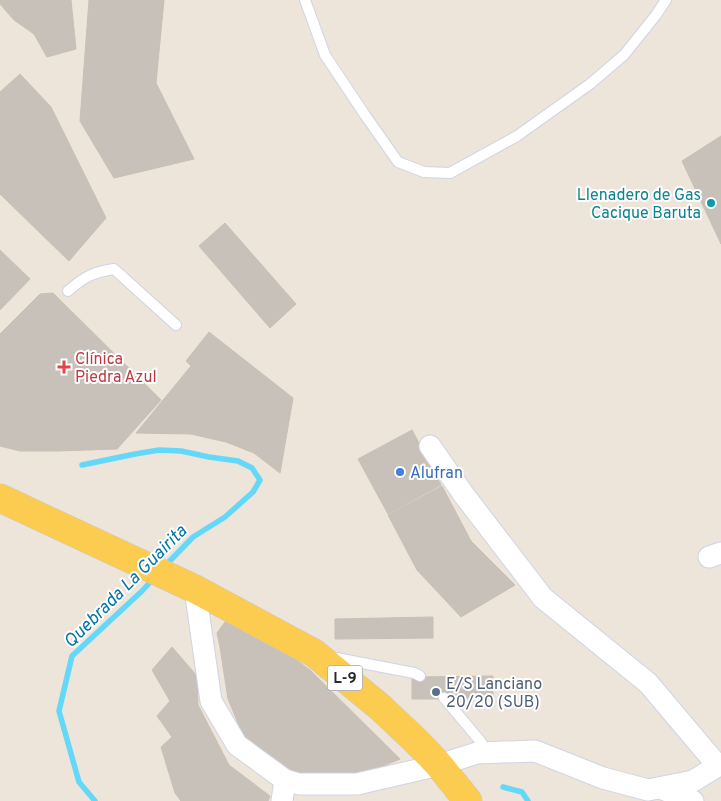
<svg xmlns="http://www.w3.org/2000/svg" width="721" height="801" viewBox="0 0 721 801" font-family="Overpass,sans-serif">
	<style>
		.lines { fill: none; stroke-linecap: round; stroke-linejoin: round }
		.stream { stroke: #64d8f8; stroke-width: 5.5 }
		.building { fill: #c8c1ba; stroke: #c9c0b4 }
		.service-casing { stroke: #cfd4e4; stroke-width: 12 }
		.minor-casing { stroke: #cfd4e4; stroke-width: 23 }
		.primary-casing { stroke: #c8c8c8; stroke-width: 29 }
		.service { stroke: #fff; stroke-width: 10 }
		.minor { stroke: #fff; stroke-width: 21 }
		.primary { stroke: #fccc51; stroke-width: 28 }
		.culture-dot { fill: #0f9aa8; stroke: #fff; stroke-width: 2 }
		.health-dot { fill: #e0444e; stroke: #fff; stroke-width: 2 }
		.shop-dot { fill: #3f7fe0; stroke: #fff; stroke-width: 2 }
		.service-dot { fill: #5c6f8a; stroke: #fff; stroke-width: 2 }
		.labels { text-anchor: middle; stroke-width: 4; stroke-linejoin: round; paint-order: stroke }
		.shield { fill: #fff; stroke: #6a6a6a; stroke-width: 1 }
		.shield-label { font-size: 15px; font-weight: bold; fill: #2a2a2a }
		.culture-label { font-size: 16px; fill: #0d838f; stroke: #fff; text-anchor: end }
		.health-label { font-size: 16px; fill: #be3a42; stroke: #fff; text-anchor: start }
		.shop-label { font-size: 16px; fill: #366cbe; stroke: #fff; text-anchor: start }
		.service-label { font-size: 16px; fill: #4e5e75; stroke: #fff; text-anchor: start }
		.water-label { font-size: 18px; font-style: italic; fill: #0275a5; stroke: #fff }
	</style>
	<rect width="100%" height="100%" fill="#ede4da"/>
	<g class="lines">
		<g class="stream">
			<path d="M82,465L135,454L159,450L181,451L209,457L238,461L252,468L260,480L253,492L225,517L193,537L165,566"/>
			<path d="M503,787L522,792L528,801"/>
			<path d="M95,801L79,782L59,711L72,656L142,591L154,578"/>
		</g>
	</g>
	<g class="building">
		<path d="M0,0H71L76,49L47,57L34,34L14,20L0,4Z"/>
		<path d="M89,0H164L156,83L194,159L114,178L80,121Z"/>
		<path d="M20,74L51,107L106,218L69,261L0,194V92Z"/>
		<path d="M721,136V244L682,161Z"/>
		<path d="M225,223L296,304L270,328L199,246Z"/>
		<path d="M0,250L30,279L0,310Z"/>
		<path d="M53,293L161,400L117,449L57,451H20L0,446V334L40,294Z"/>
		<path d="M209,332L293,398L280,473L254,453L226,442L191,434L136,433L191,366L186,361Z"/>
		<path d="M412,430L441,485L388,514L358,459Z"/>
		<path d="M442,486L471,541L417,570L388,515Z"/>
		<path d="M471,541L515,585L461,617L417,570Z"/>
		<path d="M433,617V638L335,639V619Z"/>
		<path d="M225,622L272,641L311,671L290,701L220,647L217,633Z"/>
		<path d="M172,647L197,676L198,705L229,765L270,796L268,801H181L175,793L161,747L172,737L157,716L170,701L152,670Z"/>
		<path d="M220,647L290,701L258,747L244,737L228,699Z"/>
		<path d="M311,671L400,759L362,775L325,776L293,772L258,747Z"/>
		<path d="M493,676V699H412V677Z"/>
	</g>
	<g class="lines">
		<defs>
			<g id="service">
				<path d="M305,0L325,55L365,115L398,162L424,172L450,173L517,136L590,84L624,55L656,15L666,0"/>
				<path d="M68,291C84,277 93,272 114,269L176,325"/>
				<path d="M331,657L414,673L420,676"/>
				<path d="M444,698L481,742L487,753"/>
			</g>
			<g id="minor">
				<path d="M430,446L464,495L543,598L648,683L718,766"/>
				<path d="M709,557L721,553"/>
				<path d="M195,589L211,701L237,745L285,780L299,784H357L439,765L477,753L535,751L603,778L648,790L693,781L721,764"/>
				<path d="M660,788L693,801"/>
				<path d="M282,801L285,780"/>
			</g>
			<path id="primary" d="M0,498L195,589L314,653L380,707L417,742L439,765L468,801"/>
		</defs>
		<use href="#service" class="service-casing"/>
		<use href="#minor" class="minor-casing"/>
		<use href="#primary" class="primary-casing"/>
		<use href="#service" class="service"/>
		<use href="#minor" class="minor"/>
		<use href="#primary" class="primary"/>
	</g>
	<circle class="culture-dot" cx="711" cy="203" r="5"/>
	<path class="health-dot" d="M61.5 359.5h5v5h5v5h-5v5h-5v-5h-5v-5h5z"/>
	<circle class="shop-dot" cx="400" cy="472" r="5"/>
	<circle class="service-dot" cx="436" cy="692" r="5"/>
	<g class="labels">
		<rect class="shield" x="327.5" y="665.5" width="35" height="25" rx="4"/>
		<g class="shield-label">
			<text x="345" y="683">L-9</text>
		</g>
		<g class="culture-label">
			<text x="701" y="200">Llenadero de Gas<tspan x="701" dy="18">Cacique Baruta</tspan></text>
		</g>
		<g class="health-label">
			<text x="75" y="364">Clínica<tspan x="75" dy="18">Piedra Azul</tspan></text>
		</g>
		<g class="shop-label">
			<text x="410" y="478">Alufran</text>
		</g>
		<g class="service-label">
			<text x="446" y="689">E/S Lanciano<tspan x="446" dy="18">20/20 (SUB)</tspan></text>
		</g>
		<g class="water-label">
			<text transform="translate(125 586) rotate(-45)" y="6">Quebrada La Guairita</text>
		</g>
	</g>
</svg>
